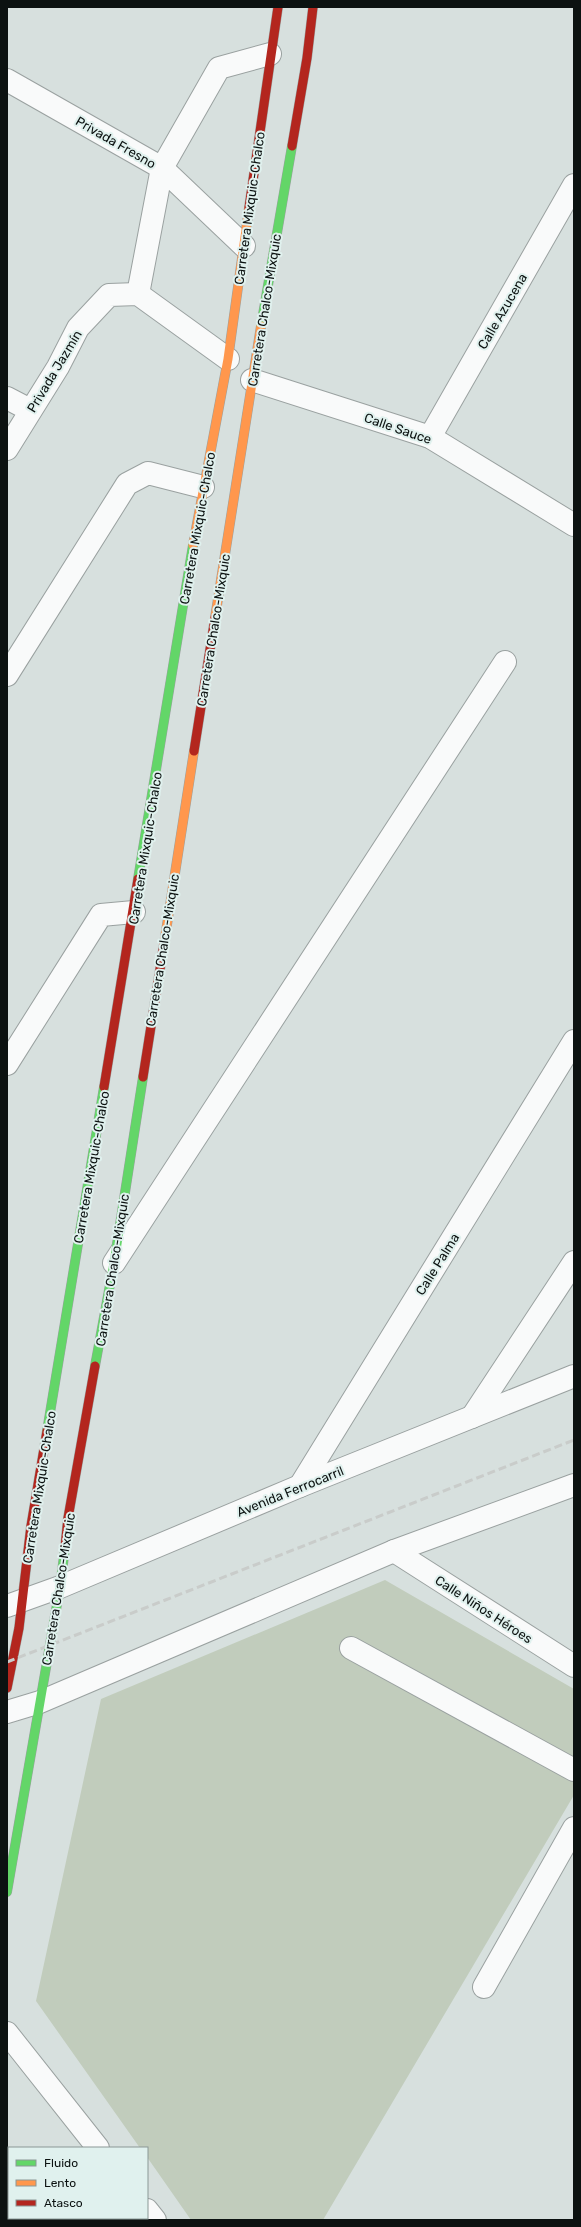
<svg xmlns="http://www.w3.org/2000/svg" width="581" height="2227" viewBox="0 0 581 2227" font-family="Rubik,sans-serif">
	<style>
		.green { fill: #c1ccbc }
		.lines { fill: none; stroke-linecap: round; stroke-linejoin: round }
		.street-casing { stroke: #9aa1a0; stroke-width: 24 }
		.fast-casing { stroke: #9aa1a0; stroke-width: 10 }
		.slow-casing { stroke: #9aa1a0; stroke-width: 10 }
		.jam-casing { stroke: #9aa1a0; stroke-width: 10 }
		.street { stroke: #f9fafa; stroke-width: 22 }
		.fast { stroke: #63d668; stroke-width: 9 }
		.slow { stroke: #ff974d; stroke-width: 9 }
		.jam { stroke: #b3261e; stroke-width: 9 }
		.rail { stroke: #c9ccca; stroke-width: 3; stroke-dasharray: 8 4; stroke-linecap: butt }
		.labels { text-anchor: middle; stroke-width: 4; stroke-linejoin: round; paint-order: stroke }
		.street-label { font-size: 13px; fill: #0c1211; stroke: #e0f1ee }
	</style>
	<rect width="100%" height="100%" fill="#d7e0de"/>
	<path class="green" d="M385,1580L574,1689V1795L323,2220H191L147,2157V2148H140L36,2001L101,1699Z"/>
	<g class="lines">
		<defs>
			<g id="street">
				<path d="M7,80L162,168L219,68L270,54"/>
				<path d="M138,294L162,168L244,246"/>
				<path d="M252,380L430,437L574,525"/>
				<path d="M7,398L30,410"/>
				<path d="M430,437L574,185"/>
				<path d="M7,449L58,367L78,328L109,295L138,294L228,359"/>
				<path d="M7,675L127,484L148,473L203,487"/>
				<path d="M7,1064L101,915L134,912"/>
				<path d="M114,1263L505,662"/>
				<path d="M472,1417L574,1262"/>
				<path d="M300,1486L574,1041"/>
				<path d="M394,1551L574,1666"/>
				<path d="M7,1606L60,1587L300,1486L574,1376"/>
				<path d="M351,1648L574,1770"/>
				<path d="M7,1712L40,1702L394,1551L574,1485"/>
				<path d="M484,1987L574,1828"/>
				<path d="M7,2033L98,2148"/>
				<path d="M147,2210L155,2220"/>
			</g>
			<g id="fast">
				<path d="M261,326L292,146"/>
				<path d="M138,879L193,545"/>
				<path d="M95,1366L114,1263L143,1077"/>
				<path d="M47,1431L104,1087"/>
				<path d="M7,1892L60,1587L65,1548"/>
			</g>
			<g id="slow">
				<path d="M193,545L228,359L249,208"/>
				<path d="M215,618L261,326"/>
				<path d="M164,944L194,751"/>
			</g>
			<g id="jam">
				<path d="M292,146L307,58L313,7"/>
				<path d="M249,208L278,7"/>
				<path d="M194,751L215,618"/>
				<path d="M143,1077L164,944"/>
				<path d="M104,1087L138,879"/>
				<path d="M65,1548L68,1518L95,1366"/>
				<path d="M7,1688L19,1628L31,1526L47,1431"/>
			</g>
		</defs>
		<use href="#street" class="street-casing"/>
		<use href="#fast" class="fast-casing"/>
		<use href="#slow" class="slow-casing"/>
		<use href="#jam" class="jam-casing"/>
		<use href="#street" class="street"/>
		<use href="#fast" class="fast"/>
		<use href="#slow" class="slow"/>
		<use href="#jam" class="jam"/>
		<path class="rail" d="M7,1662L574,1440"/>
	</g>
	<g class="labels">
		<g class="street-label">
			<text transform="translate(116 142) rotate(30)" y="5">Privada Fresno</text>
			<text transform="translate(249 208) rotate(-82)" y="5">Carretera Mixquic-Chalco</text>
			<text transform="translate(264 310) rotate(-81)" y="5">Carretera Chalco-Mixquic</text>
			<text transform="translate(502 311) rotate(-60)" y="5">Calle Azucena</text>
			<text transform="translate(54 371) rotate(-59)" y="5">Privada Jazmín</text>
			<text transform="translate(398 428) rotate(19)" y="5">Calle Sauce</text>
			<text transform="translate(197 528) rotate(-80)" y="5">Carretera Mixquic-Chalco</text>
			<text transform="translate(213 630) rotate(-81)" y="5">Carretera Chalco-Mixquic</text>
			<text transform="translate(145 848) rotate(-81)" y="5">Carretera Mixquic-Chalco</text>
			<text transform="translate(162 950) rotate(-81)" y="5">Carretera Chalco-Mixquic</text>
			<text transform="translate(91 1167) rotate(-80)" y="5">Carretera Mixquic-Chalco</text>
			<text transform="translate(437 1264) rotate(-58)" y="5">Calle Palma</text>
			<text transform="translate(112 1270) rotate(-81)" y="5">Carretera Chalco-Mixquic</text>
			<text transform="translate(39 1487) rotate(-81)" y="5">Carretera Mixquic-Chalco</text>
			<text transform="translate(290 1491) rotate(-22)" y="5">Avenida Ferrocarril</text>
			<text transform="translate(58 1589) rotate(-81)" y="5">Carretera Chalco-Mixquic</text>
			<text transform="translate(484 1609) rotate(33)" y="5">Calle Niños Héroes</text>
		</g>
	</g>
	<rect width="581" height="2227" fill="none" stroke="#0c1211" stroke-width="16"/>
	<rect x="8" y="2147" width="140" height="72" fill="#e0f1ee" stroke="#8b9896"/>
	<rect x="16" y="2160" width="20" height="6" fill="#63d668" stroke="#8b9896"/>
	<text x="44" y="2167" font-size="12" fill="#0c1211">Fluido</text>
	<rect x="16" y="2180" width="20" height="6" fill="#ff974d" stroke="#8b9896"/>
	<text x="44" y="2187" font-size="12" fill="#0c1211">Lento</text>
	<rect x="16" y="2200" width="20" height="6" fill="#b3261e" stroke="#8b9896"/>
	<text x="44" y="2207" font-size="12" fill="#0c1211">Atasco</text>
</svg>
